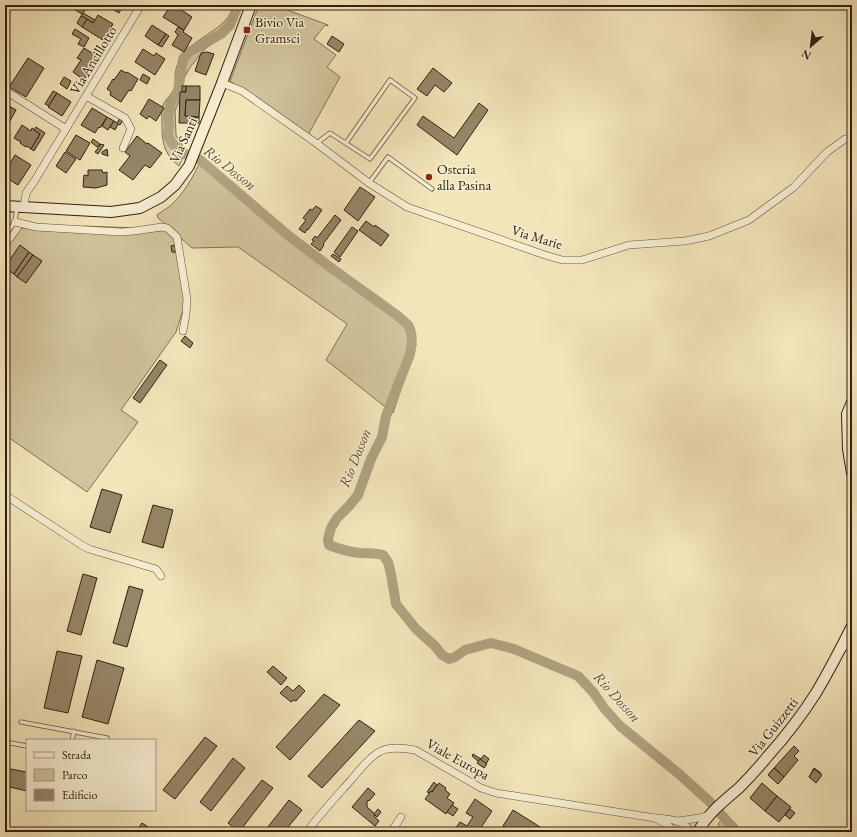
<svg xmlns="http://www.w3.org/2000/svg" width="857" height="837" viewBox="0 0 857 837" font-family="'EB Garamond',serif">
	<style>
		.green { fill: #d2c49d; stroke: #827256 }
		.lines { fill: none; stroke-linecap: round; stroke-linejoin: round }
		.canal { stroke: #b1a280; stroke-width: 10 }
		.building { fill: #968668; stroke: #312010 }
		.lane-casing { stroke: #62513a; stroke-width: 5 }
		.street-casing { stroke: #62513a; stroke-width: 8 }
		.secondary-casing { stroke: #312010; stroke-width: 12 }
		.lane { stroke: #f7eed2; stroke-width: 3.5 }
		.street { stroke: #f7eed2; stroke-width: 7 }
		.secondary { stroke: #f7eed2; stroke-width: 10 }
		.poi-dot { fill: #8f2418; stroke: #f7eed2; stroke-width: 1.5 }
		.labels { text-anchor: middle; stroke-width: 3; stroke-linejoin: round; paint-order: stroke }
		.poi-label { font-size: 14px; fill: #312010; stroke: #f7eed2; text-anchor: start }
		.street-label { font-size: 14px; fill: #312010; stroke: #f7eed2 }
		.water-label { font-size: 15px; font-style: italic; fill: #5e4e37; stroke: #f7eed2 }
	</style>
	<rect width="100%" height="100%" fill="#f3e5ba"/>
	<filter id="stains"><feTurbulence type="fractalNoise" baseFrequency=".005" numOctaves="4"/><feColorMatrix values="0 0 0 0 .2 0 0 0 0 .09 0 0 0 0 .02 0 0 0 .5 -.17"/></filter>
	<radialGradient id="worn" r=".72"><stop offset=".6" stop-color="#630" stop-opacity="0"/><stop offset="1" stop-color="#630" stop-opacity=".3"/></radialGradient>
	<g class="green">
		<path d="M235,5H241L232,28L204,50L191,66L184,78L181,96L175,111L176,135L184,148L186,151L179,166C163,153 162,142 162,123C162,117 161,110 163,105C166,98 173,94 175,87C176,84 175,80 175,78C175,69 178,61 183,55C198,35 226,30 235,5Z"/>
		<path d="M259,5H274L328,25V26L325,25L314,39L336,55L327,67L340,77L308,135L230,81Z"/>
		<path d="M200,162L274,218L294,236L335,267L373,294L412,325L416,345L393,413L326,360L347,324L238,247L192,248L158,218L157,215C161,212 166,209 170,206C183,195 193,177 200,162Z"/>
		<path d="M84,226L164,229L177,238L185,292L184,307L176,332L121,410L138,422L87,492L5,435V251L22,228L81,231Z"/>
		<path d="M726,814L743,832H724L718,824Z"/>
	</g>
	<g class="lines">
		<path class="canal" d="M238,5L230,25L221,34L189,52L183,59L178,91L171,102L168,116L169,125L168,136L172,143L182,153L199,159L289,236L330,267L398,316C401,319 405,322 408,325C413,333 412,345 410,354L386,416L382,437L371,459L358,495L349,506L337,518L331,528L328,539L329,545C339,549 349,552 360,553C368,553 375,553 383,555L388,562L391,574L396,604L416,629L435,646L442,655L449,659L455,657L465,650L491,643L514,649L578,676L593,692L604,708L620,726L678,773L709,801L737,832"/>
	</g>
	<g class="building">
		<path d="M71,5H79L86,9L82,14L70,7Z"/>
		<path d="M105,5H126L123,9H121L119,13Z"/>
		<path d="M171,5H174L192,17L184,30L163,17Z"/>
		<path d="M201,5H216L215,9H201Z"/>
		<path d="M83,13L95,20L93,23L81,16Z"/>
		<path d="M98,15L113,24L103,40L82,27L87,19L93,23Z"/>
		<path d="M81,16L87,19L82,27L77,23Z"/>
		<path d="M152,25L166,34L158,45L145,36Z"/>
		<path d="M178,27L184,30L183,32L192,38L184,52L172,45L178,35L175,32Z"/>
		<path d="M75,29L89,38L84,47L78,44L81,39L72,34Z"/>
		<path d="M166,34L169,36L162,47L158,45Z"/>
		<path d="M332,36L344,44L339,52L327,44Z"/>
		<path d="M84,48L92,53L93,52L99,56L84,80L73,72L81,60L77,58Z"/>
		<path d="M143,49L154,56L156,53L165,59L155,75L135,62Z"/>
		<path d="M207,52L214,54L206,75L195,71L201,53Z"/>
		<path d="M28,58L44,68L26,97L9,87Z"/>
		<path d="M433,68L452,83L444,92L435,85L427,96L417,89Z"/>
		<path d="M121,70L126,73L127,72L138,79L131,91L129,90L121,102L110,95L111,92L107,89L113,79L114,80Z"/>
		<path d="M143,74L150,78L147,84L140,80Z"/>
		<path d="M64,77L71,81L67,89L60,84Z"/>
		<rect x="182" y="86" width="4" height="6"/>
		<path d="M186,86H200V100H186L185,116L199,117V123H179L180,92H186Z"/>
		<path d="M53,91L57,93L49,106L45,104Z"/>
		<path d="M57,93L71,102L62,116L48,107Z"/>
		<path d="M149,99L164,108L156,121L149,116L147,119L140,114Z"/>
		<path d="M186,100H200L199,117L185,116Z"/>
		<path d="M479,103L488,110L457,155L417,125L423,116L454,138Z"/>
		<path d="M5,104L16,110L5,130Z"/>
		<path d="M92,108L107,117L100,128L99,127L95,133L81,125Z"/>
		<path d="M107,117L114,121L108,130L102,126Z"/>
		<path d="M120,118L123,120L120,125L118,124L115,130L110,127L114,121L117,123Z"/>
		<path d="M22,125L31,131L32,128L40,134L31,149L27,146L26,147L20,143L21,142L14,138Z"/>
		<path d="M36,127L45,133L34,151L31,149L40,134L34,130Z"/>
		<path d="M76,135L90,143L80,160L66,151Z"/>
		<path d="M137,136L147,144L148,143L162,153L150,168L145,165L133,180L119,170L130,156L125,152Z"/>
		<path d="M93,139L100,144L97,147L91,142Z"/>
		<path d="M101,144L104,145L98,154L95,152Z"/>
		<path d="M107,149L108,156L102,154V152Z"/>
		<path d="M65,152L76,159L66,173L56,166Z"/>
		<path d="M15,155L31,165L18,185L5,177V172Z"/>
		<path d="M88,170H102L103,173L107,172V185L96,188L83,187L84,175L88,176Z"/>
		<path d="M360,187L375,197L358,221L344,210Z"/>
		<path d="M316,206L322,210L308,230L307,229L305,233L299,229L306,220L303,218L310,209L312,210Z"/>
		<path d="M335,215L341,220L323,244L324,245L320,251L311,244L314,241L312,240L315,236L317,238Z"/>
		<path d="M366,221L374,227L375,225L389,235L381,246L359,230Z"/>
		<path d="M352,227L358,231L340,257L334,252Z"/>
		<path d="M20,245L29,252L14,274L5,268V267Z"/>
		<path d="M175,245L176,252H172L171,246Z"/>
		<path d="M29,252L33,255L17,277L14,274Z"/>
		<path d="M333,254L341,259L339,262L331,256Z"/>
		<path d="M33,255L42,261L26,283L17,277Z"/>
		<path d="M185,336L193,343L190,348L181,341Z"/>
		<path d="M160,360L167,365L140,403L133,398Z"/>
		<path d="M102,489L122,495L110,533L90,527Z"/>
		<path d="M153,505L173,510L163,548L142,542Z"/>
		<path d="M83,574L97,578L81,635L67,631Z"/>
		<path d="M129,586L143,590L127,647L113,643Z"/>
		<path d="M57,651L82,656L68,713L44,708Z"/>
		<path d="M97,660L124,668L108,724L82,717Z"/>
		<path d="M273,666L287,678L281,685L267,672Z"/>
		<path d="M299,685L305,691L296,701L294,700L291,702L280,693L287,686L293,691Z"/>
		<path d="M324,694L340,705L290,760L276,747Z"/>
		<path d="M359,720L375,731L322,788L308,776Z"/>
		<path d="M205,737L217,746L175,799L163,790Z"/>
		<path d="M794,746L799,751L794,756L798,760L784,777L774,768Z"/>
		<path d="M473,754L481,759L484,755L489,759L484,767L478,763L479,762L472,756Z"/>
		<path d="M233,758L245,768L211,811L200,802Z"/>
		<path d="M480,759L487,764L484,768L477,763Z"/>
		<path d="M5,768L27,772V791L5,786Z"/>
		<path d="M774,768L784,777L779,782L769,774Z"/>
		<path d="M774,768L784,777L778,784L768,775Z"/>
		<path d="M814,768L821,773L815,781L809,777Z"/>
		<path d="M814,769L822,775L816,783L809,777Z"/>
		<path d="M262,780L273,788L239,832L228,823Z"/>
		<path d="M434,782L437,785L432,792L431,791L429,793L427,792Z"/>
		<path d="M439,783L446,788L445,790L450,794L447,798L454,803L446,814L425,799L431,791L432,792L437,785H438Z"/>
		<path d="M762,783L777,796L765,811L750,798Z"/>
		<path d="M368,788L375,794L369,801L368,800L367,802V807L375,814L374,816L379,821L375,826L352,807Z"/>
		<path d="M777,796L791,807L779,822L765,811Z"/>
		<path d="M475,799L492,811L478,832H453L460,822L467,826L473,817L466,813Z"/>
		<path d="M289,800L302,810L284,832H264Z"/>
		<path d="M452,805L458,809L453,816L447,812Z"/>
		<path d="M378,809L381,812L377,817L374,814Z"/>
		<path d="M790,809L795,813L790,819L785,815Z"/>
		<path d="M513,810L548,832H512L503,826Z"/>
		<path d="M142,823L154,831L153,832H136Z"/>
	</g>
	<g class="lines">
		<defs>
			<g id="lane">
				<path d="M317,143L330,133L370,159L415,98L390,80L346,143"/>
				<path d="M369,183L388,157L432,189"/>
				<path d="M6,207C5,215 5,221 10,229"/>
				<path d="M5,236L15,222L17,207"/>
				<path d="M21,722L107,738"/>
				<path d="M72,740L74,731"/>
				<path d="M5,742L27,746"/>
			</g>
			<g id="street">
				<path d="M222,83L242,91L316,143L369,183L407,207L545,255L562,260H582L629,245L685,241L709,236L749,220L794,187L827,152L845,139H852"/>
				<path d="M6,91L66,129"/>
				<path d="M86,96L125,118L131,129L123,148"/>
				<path d="M24,206L26,193L35,180L141,5"/>
				<path d="M15,222L36,227L121,232L134,231L162,227L167,228L177,237L187,299L186,314L183,331"/>
				<path d="M5,495L83,546L89,549L156,569L161,576"/>
				<path d="M842,648L852,640"/>
				<path d="M678,821L699,818L709,815"/>
				<path d="M5,831L9,832"/>
				<path d="M307,832C320,814 336,797 351,780C359,771 368,758 379,752C390,746 404,748 415,750L481,788L496,793L655,818"/>
				<path d="M391,832L401,817"/>
				<path d="M674,832C669,825 663,822 655,818C669,819 683,819 691,832"/>
			</g>
			<g id="secondary">
				<path d="M5,206L111,212L140,208L161,197L175,185L189,166L222,83L251,5"/>
				<path d="M852,402L847,414L848,449L852,473"/>
				<path d="M698,832C707,814 724,801 739,788C749,778 759,767 768,756C785,737 802,715 816,693C829,671 841,648 852,626"/>
			</g>
		</defs>
		<use href="#lane" class="lane-casing"/>
		<use href="#street" class="street-casing"/>
		<use href="#secondary" class="secondary-casing"/>
		<use href="#lane" class="lane"/>
		<use href="#street" class="street"/>
		<use href="#secondary" class="secondary"/>
	</g>
	<g class="poi-dot">
		<rect x="243" y="26" width="8" height="8" rx="2"/>
		<circle cx="429" cy="177" r="4"/>
	</g>
	<g class="labels">
		<g class="poi-label">
			<text x="255" y="27">Bivio Via<tspan x="255" dy="16">Gramsci</tspan></text>
			<text x="437" y="174">Osteria<tspan x="437" dy="16">alla Pasina</tspan></text>
		</g>
		<g class="street-label">
			<text transform="translate(93 60) rotate(-59)" y="5">Via Ancillotto</text>
			<text transform="translate(183 140) rotate(-66)" y="5">Via Santi</text>
			<text transform="translate(537 237) rotate(17)" y="5">Via Marie</text>
			<text transform="translate(773 727) rotate(-52)" y="5">Via Guizzetti</text>
			<text transform="translate(458 759) rotate(29)" y="5">Viale Europa</text>
		</g>
		<g class="water-label">
			<text transform="translate(230 168) rotate(38)" y="5">Rio Dosson</text>
			<text transform="translate(355 458) rotate(-68)" y="5">Rio Dosson</text>
			<text transform="translate(617 697) rotate(48)" y="5">Rio Dosson</text>
		</g>
	</g>
	<rect width="857" height="837" fill="none" stroke="#f3e5ba" stroke-width="20"/>
	<rect x="6" y="6" width="845" height="825" fill="none" stroke="#312010" stroke-width="2"/>
	<rect x="10" y="10" width="837" height="817" fill="none" stroke="#312010"/>
	<rect x="26" y="739" width="130" height="72" fill="#f7eed2" stroke="#a89c84"/>
	<rect x="34" y="752" width="20" height="6" fill="#f7eed2" stroke="#a89c84"/>
	<text x="62" y="759" font-size="12" fill="#312010">Strada</text>
	<rect x="34" y="769" width="20" height="12" fill="#d2c49d" stroke="#a89c84"/>
	<text x="62" y="779" font-size="12" fill="#312010">Parco</text>
	<rect x="34" y="789" width="20" height="12" fill="#968668" stroke="#a89c84"/>
	<text x="62" y="799" font-size="12" fill="#312010">Edificio</text>
	<g transform="translate(811 46) rotate(208)" stroke="#f7eed2" stroke-width="3" paint-order="stroke">
	<path d="M0-3L7 15L0 10L-7 15Z" fill="#312010"/>
	<text y="-6" font-size="11" font-weight="bold" text-anchor="middle" fill="#312010">N</text>
	</g>
	<rect width="100%" height="100%" filter="url(#stains)"/>
	<rect width="100%" height="100%" fill="url(#worn)"/>
</svg>
